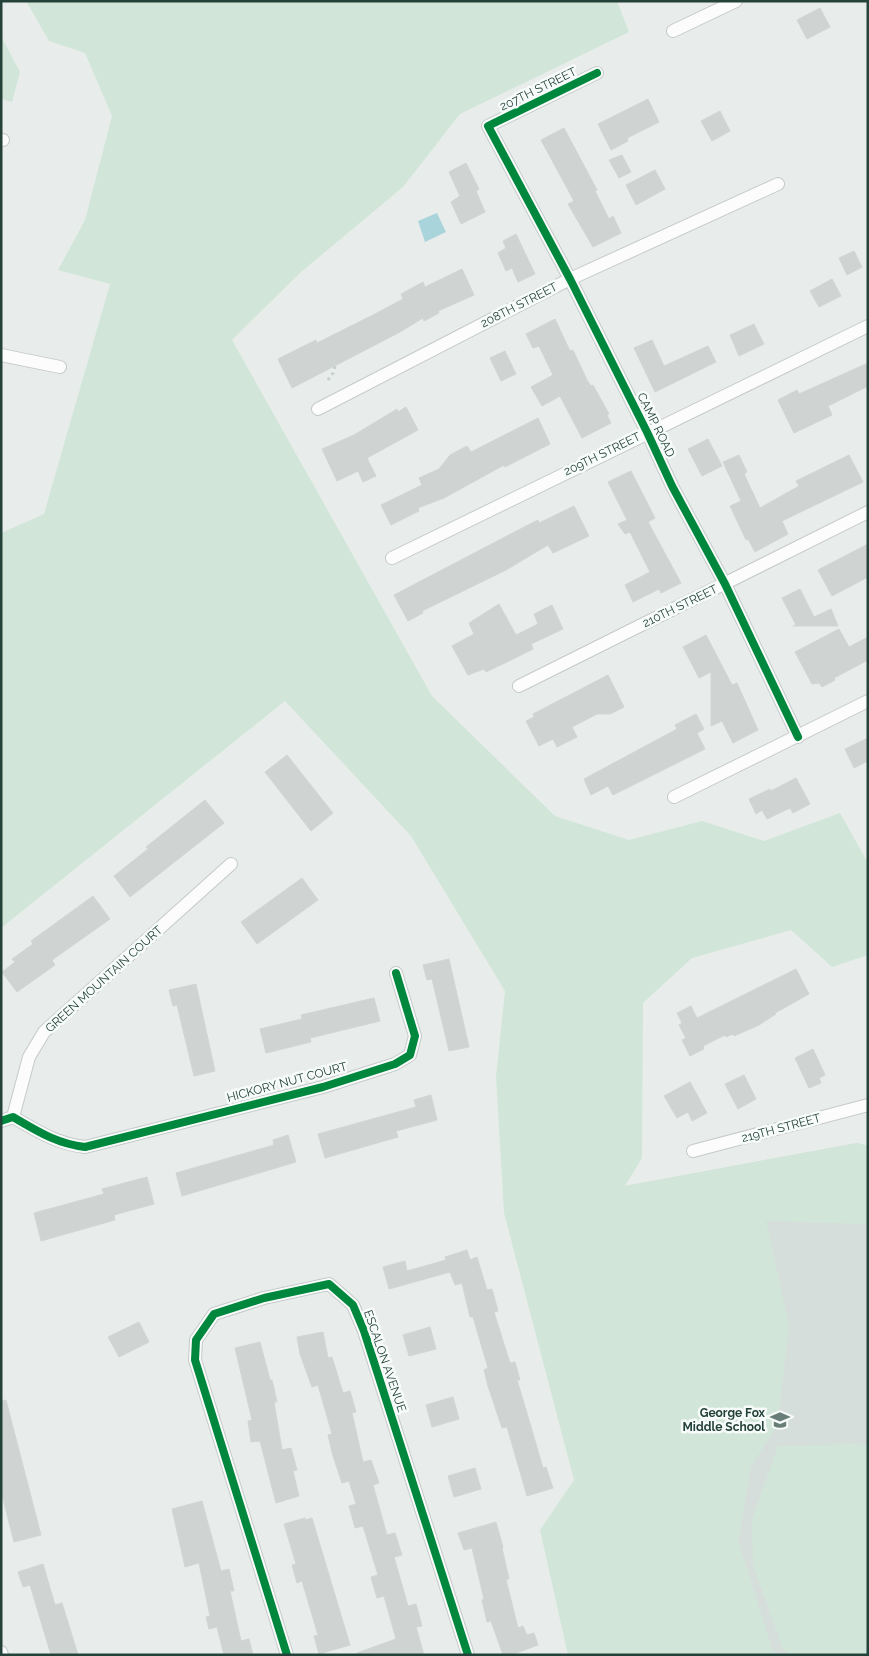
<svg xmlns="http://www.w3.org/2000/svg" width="869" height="1656" viewBox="0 0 869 1656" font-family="Raleway,sans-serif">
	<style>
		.built { fill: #d6dedb }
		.green { fill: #d1e6d8 }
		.water { fill: #a9d4db }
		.building { fill: #cfd4d2; stroke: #d1d6d4 }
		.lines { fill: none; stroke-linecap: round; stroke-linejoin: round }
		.street-casing { stroke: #c5cac8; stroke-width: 14 }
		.path { stroke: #c3ccca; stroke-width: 3; stroke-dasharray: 2.5 4; stroke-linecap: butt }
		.street { stroke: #fcfcfc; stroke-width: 12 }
		.cycleway-casing { stroke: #f7fbf9; stroke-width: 11 }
		.cycleway { stroke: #00873e; stroke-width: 8 }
		.labels { text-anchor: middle; stroke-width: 5; stroke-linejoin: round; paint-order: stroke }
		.street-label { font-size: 12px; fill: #24423a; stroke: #f7fbf9 }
		.poi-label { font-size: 12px; font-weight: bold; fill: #24423a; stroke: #f7fbf9; text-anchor: end }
	</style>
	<rect width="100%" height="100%" fill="#e8edeb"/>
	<path class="built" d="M857,1143L868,1146V1655H759L625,1186Z"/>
	<g class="green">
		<path d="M26,1H617L629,32L460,114L403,187L301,272L232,340L432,696L555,816L629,840L702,821L764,841L840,813L868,863V955L832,967L791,930L692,958L643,1003L642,1158L625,1186L857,1143L868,1146V1224L766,1221L789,1326L777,1426L751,1466L738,1541L774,1655H568L540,1530L574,1480L504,1213L496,1077L505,991L411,836L285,701L1,928V533L44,514L110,284L58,270L85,220L112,116L85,53L49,41Z"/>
		<path d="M1,36L20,72L12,102L1,99Z"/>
		<path d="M857,1444L868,1446V1655H790L783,1649L753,1564L752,1520L778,1446Z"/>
	</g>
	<path class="water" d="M437,213L446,232L425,242L418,221Z"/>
	<g class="building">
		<path d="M820,8L830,27L807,39L797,20Z"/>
		<path d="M648,99L659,122L627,138L628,141L611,150L598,124Z"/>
		<path d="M720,111L730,131L712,141L701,121Z"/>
		<path d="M564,128L597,190L595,191L609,219L613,216L621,233L593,247L568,204L574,201L541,140Z"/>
		<path d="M622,155L631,172L619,178L609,160Z"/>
		<path d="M466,163L479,189L476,191L485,212L461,224L451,202L460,196L449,172Z"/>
		<path d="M655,170L665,189L636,205L626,185Z"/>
		<path d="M516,234L535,274L518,282L512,268L506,271L498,253L506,248L503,241Z"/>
		<path d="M854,251L862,267L847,275L839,258Z"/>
		<path d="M462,269L474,295L438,311L439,313L424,321L423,318L400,332L292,388L278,359L316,340L317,343L375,314L403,299L401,294L423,282L425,287Z"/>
		<path d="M832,279L841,296L819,307L810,291Z"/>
		<path d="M555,319L570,351L573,350L587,380L591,386L593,385L609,414L607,415L611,423L582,438L560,396L542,406L531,387L553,375L539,346L533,348L526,334Z"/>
		<path d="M754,324L764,344L739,356L730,335Z"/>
		<path d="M652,340L664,366L708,346L716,362L655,392L634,348Z"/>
		<path d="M505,351L516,374L501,381L490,358Z"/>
		<path d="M868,363V386L828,406L832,415L794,433L778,400L797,390L799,394Z"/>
		<path d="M406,407L418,430L367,458L376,476L363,482L358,471L337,481L322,449L354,435L397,409L398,412Z"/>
		<path d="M538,418L550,444L505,467L504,465L444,498L418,508L419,511L391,525L381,505L422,485L419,478L439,469L450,455L467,446L471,452Z"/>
		<path d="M708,439L722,466L702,476L688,449Z"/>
		<path d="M739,455L747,472L744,474L760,508L799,486L796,481L849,455L863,482L782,521L788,534L755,552L748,539L746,540L730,506L741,501L723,462Z"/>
		<path d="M631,471L655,518L648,522L681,583L661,593L659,589L633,602L625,585L650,572L630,532L625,534L618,524L627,520L608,482Z"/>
		<path d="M574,506L589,536L553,553L548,545L506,570L422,611L423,613L408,621L394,595L526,526L538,520L539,523Z"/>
		<path d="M868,544V577L832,596L818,570Z"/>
		<path d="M800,589L814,617L831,609L838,626H793L796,625L782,598Z"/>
		<path d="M499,604L516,635L538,624L534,614L552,605L563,629L531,644L533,649L509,661L486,672L484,669L468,675L452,646L474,634L469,623Z"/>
		<path d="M839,629L849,647L868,637V660L834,678L835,680L822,687L819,683L812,684L795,652Z"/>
		<path d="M706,635L732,685L737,683L758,730L733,743L722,721L711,726V672L699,678L683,647Z"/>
		<path d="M608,675L624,707L610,714H597L572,727L577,737L557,747L553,739L539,746L526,721L534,717L533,714Z"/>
		<path d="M696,714L704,729L697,733L705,749L613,795L608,786L591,795L584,779L677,729L675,725Z"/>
		<path d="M868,738V761L854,768L845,749Z"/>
		<path d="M287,755L333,813L311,831L265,772Z"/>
		<path d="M796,778L810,804L793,813L790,808L767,819L762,810L756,814L749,799L770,789L771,791Z"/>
		<path d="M205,800L224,823L130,897L114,876L148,849L146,847Z"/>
		<path d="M302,878L318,900L257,944L241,922Z"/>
		<path d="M93,896L110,919L52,960L55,965L17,992L2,972L15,962L12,959L33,944L31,941Z"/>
		<path d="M449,959L469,1047L449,1051L432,979L427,980L423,965Z"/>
		<path d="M796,969L809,994L775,1013L776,1014L759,1025L734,1036L733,1034L726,1037L725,1035L703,1046L704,1049L690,1056L682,1040L686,1038L679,1025L682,1023L677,1013L691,1006L697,1018Z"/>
		<path d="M196,984L215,1071L194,1076L177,1005L173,1006L169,990Z"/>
		<path d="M374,998L380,1021L310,1038L311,1042L266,1053L260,1029L302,1019L301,1015Z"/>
		<path d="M813,1049L825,1075L819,1078L821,1083L809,1088L795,1058Z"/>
		<path d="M744,1075L756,1099L738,1109L725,1084Z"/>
		<path d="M690,1082L707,1113L692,1121L688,1112L677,1118L664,1096Z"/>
		<path d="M431,1095L437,1120L396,1131L398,1137L325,1158L318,1134L416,1107L414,1100Z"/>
		<path d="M288,1135L296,1162L182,1196L176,1173L274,1145L273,1140Z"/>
		<path d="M147,1177L154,1204L114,1215L115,1220L41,1241L34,1213L104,1194L102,1189Z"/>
		<path d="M467,1250L470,1260L477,1257L487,1290L492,1289L498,1311L494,1312L510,1363L515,1362L520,1380H517L529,1420L543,1468L546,1467L553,1488L527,1496L507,1427L502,1428L488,1386L484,1370L488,1368L473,1317H470L462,1283L455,1285L450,1272L389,1289L383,1267L405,1261L407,1271L446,1260L445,1257Z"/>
		<path d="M139,1322L149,1342L119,1357L108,1337Z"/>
		<path d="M430,1327L436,1349L409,1356L403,1335Z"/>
		<path d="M323,1332L328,1358L332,1357L343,1393L350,1391L356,1412L352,1413L363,1462L371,1460L379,1483L373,1485L387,1535L395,1533L402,1555L394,1557L408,1606L416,1604L422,1626L416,1627L424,1655H357V1653L396,1639L384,1596L377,1598L371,1577L378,1575L363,1526L355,1528L349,1506L356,1504L349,1481L342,1483L333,1456L328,1435L332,1434L318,1385L312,1387L300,1354L297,1337Z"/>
		<path d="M260,1342L270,1380H272L277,1402H274L282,1450L291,1448L297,1470L293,1471L299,1496L276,1503L260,1441L251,1442L248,1421L252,1420L235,1348Z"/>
		<path d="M453,1397L459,1419L432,1427L426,1405Z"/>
		<path d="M6,1400L41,1535L14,1542L1,1491V1401Z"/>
		<path d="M475,1468L481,1489L454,1497L448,1476Z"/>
		<path d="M202,1501L221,1571L229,1569L234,1591H230L241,1641L249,1639L253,1655H224L217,1627L209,1629L206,1617L210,1616L199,1563L185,1567L172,1509Z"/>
		<path d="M305,1518V1520L312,1518L350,1645L319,1654L314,1636L318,1635L302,1581L297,1583L292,1565L296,1564L284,1524Z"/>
		<path d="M496,1522L503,1547L502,1548L509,1579H506L518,1628L523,1626L527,1635L534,1633L538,1645L511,1655H503L491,1621L487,1622L482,1600L484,1599L472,1548L464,1550L458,1533Z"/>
		<path d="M43,1564L55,1605L62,1603L78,1655H51L30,1585L23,1587L18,1572Z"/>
	</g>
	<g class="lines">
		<defs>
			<g id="street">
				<path d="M673,31L736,1"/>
				<path d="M597,73L488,126L570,279L647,432L672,486L725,584L798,737"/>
				<path d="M1,140H3"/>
				<path d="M1,355L60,367"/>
				<path d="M318,409L570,279L778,184"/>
				<path d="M392,558L868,326"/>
				<path d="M519,686L868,512"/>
				<path d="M674,797L868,701"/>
				<path d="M13,1117L29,1057L44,1032L231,864"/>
				<path d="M1,1121L13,1117C37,1131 57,1144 85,1147L323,1087L395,1064L410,1055L415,1036L396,973"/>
				<path d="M693,1151L868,1105"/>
				<path d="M1,1652L2,1655"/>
				<path d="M287,1655L195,1360L196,1340L214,1314L264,1298L329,1284L353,1305L364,1331L468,1655"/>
			</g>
		</defs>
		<use href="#street" class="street-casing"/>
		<path class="path" d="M328,380L333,373L335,366"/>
		<use href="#street" class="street"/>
		<defs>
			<g id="cycleway">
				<path d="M597,73L488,126L570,279L647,432L672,486L725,584L798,737"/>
				<path d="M1,1121L13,1117C37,1131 57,1144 85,1147L323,1087L395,1064L410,1055L415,1036L396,973"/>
				<path d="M287,1655L195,1360L196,1340L214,1314L264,1298L329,1284L353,1305L364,1331L468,1655"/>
			</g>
		</defs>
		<use href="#cycleway" class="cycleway-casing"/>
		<use href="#cycleway" class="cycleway"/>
	</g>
	<defs>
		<symbol id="school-bare" viewBox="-9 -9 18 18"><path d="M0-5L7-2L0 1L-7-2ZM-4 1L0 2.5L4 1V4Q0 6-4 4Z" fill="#697e78" stroke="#f7fbf9" stroke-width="2.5" paint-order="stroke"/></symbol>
	</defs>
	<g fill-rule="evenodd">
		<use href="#school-bare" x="766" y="1406" width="28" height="28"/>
	</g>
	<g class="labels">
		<g class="street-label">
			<text transform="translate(538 89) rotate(-26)" y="4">207TH STREET</text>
			<text transform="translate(519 305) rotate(-27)" y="4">208TH STREET</text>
			<text transform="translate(656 425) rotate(64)" y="4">CAMP ROAD</text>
			<text transform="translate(602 454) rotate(-26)" y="4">209TH STREET</text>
			<text transform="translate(680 606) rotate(-26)" y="4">210TH STREET</text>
			<text transform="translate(104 979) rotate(-42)" y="4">GREEN MOUNTAIN COURT</text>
			<text transform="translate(287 1082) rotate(-15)" y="4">HICKORY NUT COURT</text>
			<text transform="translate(781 1128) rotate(-15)" y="4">219TH STREET</text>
			<text transform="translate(385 1361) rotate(71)" y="4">ESCALON AVENUE</text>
		</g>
		<g class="poi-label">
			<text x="765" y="1417">George Fox<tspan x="765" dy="14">Middle School</tspan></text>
		</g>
	</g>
	<rect width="869" height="1656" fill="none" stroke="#24423a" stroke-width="5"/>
</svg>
